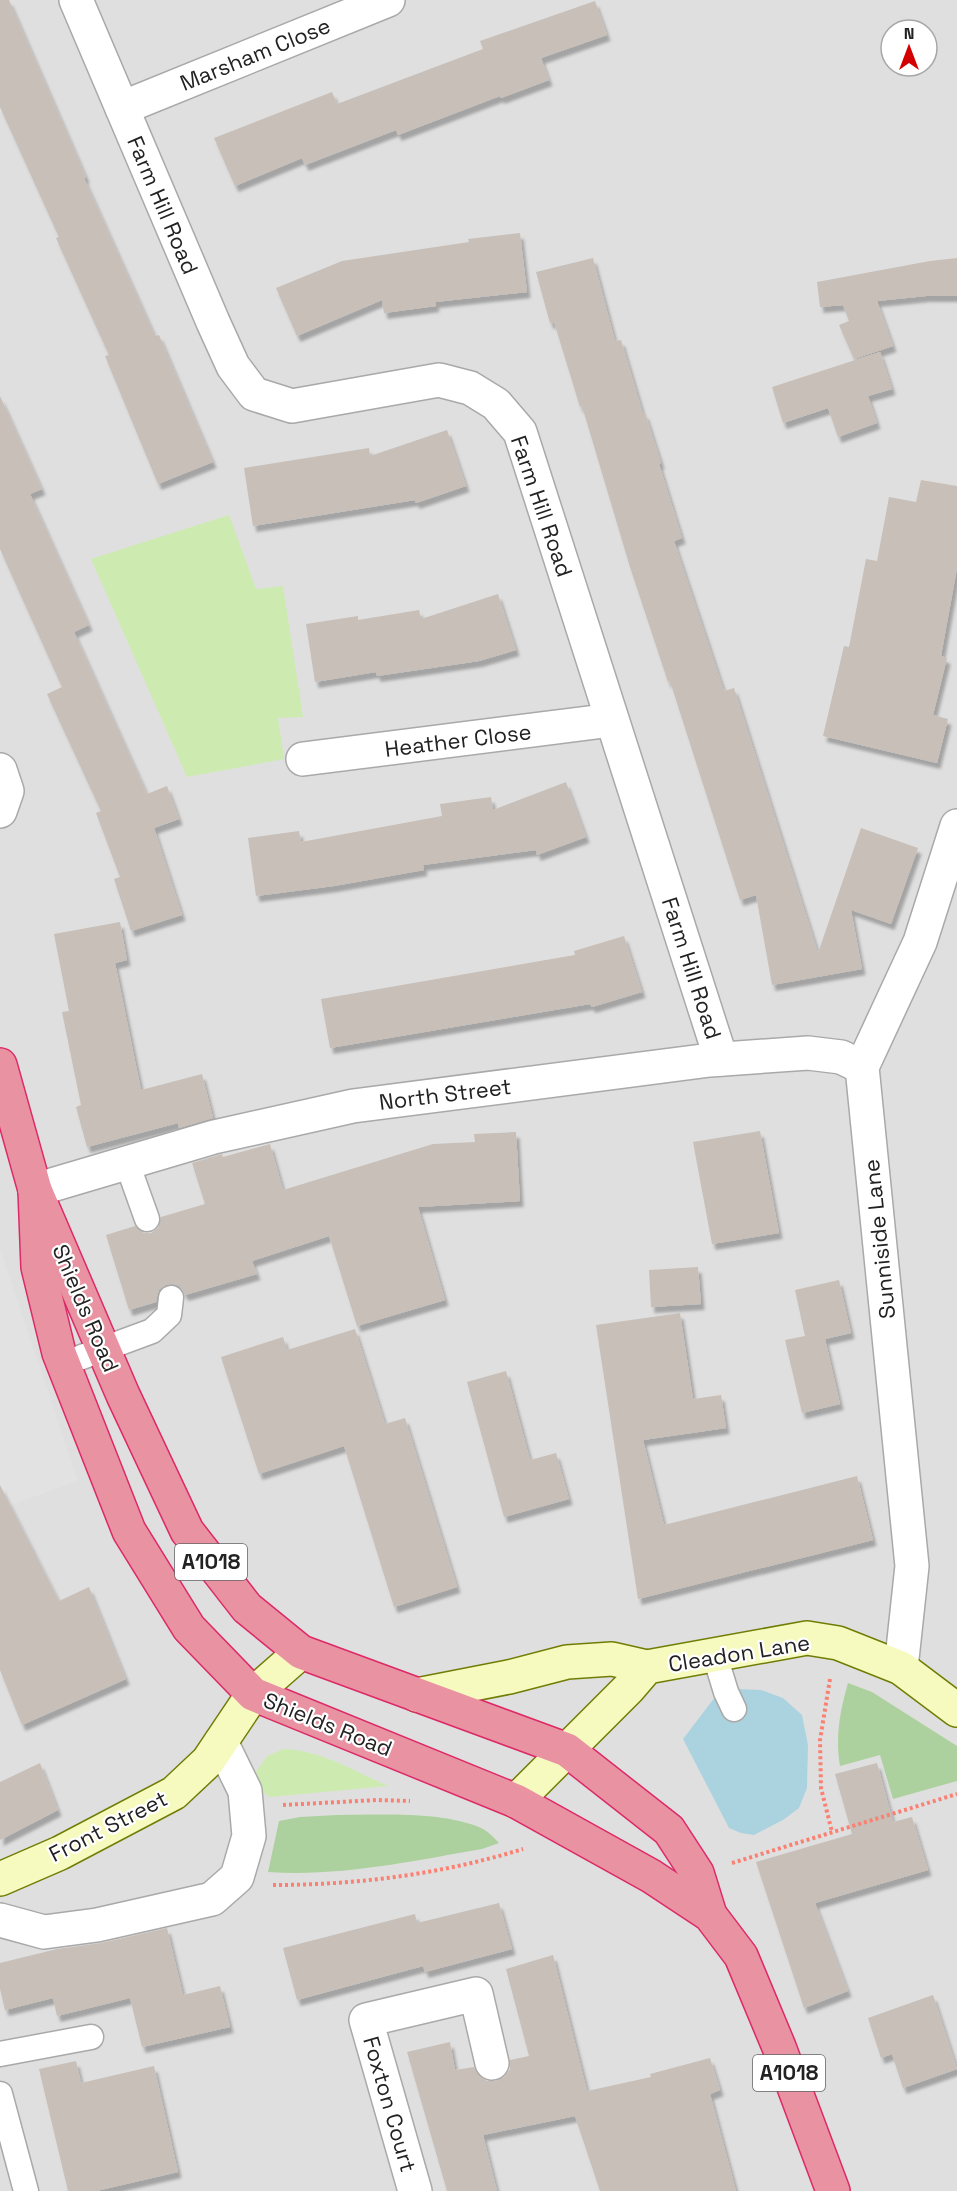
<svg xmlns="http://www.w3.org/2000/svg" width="957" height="2191" viewBox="0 0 957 2191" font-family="'Space Grotesk',sans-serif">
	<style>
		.residential { fill: #e0dfdf; fill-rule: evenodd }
		.grass { fill: #cdebb0 }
		.forest { fill: #add19e }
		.parking { fill: #e2e2e2 }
		.water { fill: #aad3df }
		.building { fill: #c7bfb8; filter: url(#shadow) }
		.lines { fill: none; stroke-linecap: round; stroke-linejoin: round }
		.lane-casing { stroke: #a9a9a9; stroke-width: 27 }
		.street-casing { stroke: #a9a9a9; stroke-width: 36 }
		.secondary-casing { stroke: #707d05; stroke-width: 36 }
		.highway-casing { stroke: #dc2a67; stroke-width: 36 }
		.path { stroke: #fa8072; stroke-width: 4; stroke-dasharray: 3 3; stroke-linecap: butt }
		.lane { stroke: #fff; stroke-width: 24 }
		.street { stroke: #fff; stroke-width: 33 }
		.secondary { stroke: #f7fabf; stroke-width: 33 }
		.highway { stroke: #e892a2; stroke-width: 33 }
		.labels { text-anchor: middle; stroke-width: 4.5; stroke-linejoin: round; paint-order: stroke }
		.shield { fill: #fff; stroke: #646464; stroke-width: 1.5 }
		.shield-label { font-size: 21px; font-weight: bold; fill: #222 }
		.street-label { font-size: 22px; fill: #222; stroke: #fff }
	</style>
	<defs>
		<filter id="shadow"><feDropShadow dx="3.5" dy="6" stdDeviation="1.5" flood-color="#0004"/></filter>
	</defs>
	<rect width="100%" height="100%" fill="#f2efe9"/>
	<path class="residential" d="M0,0H957V2191H0ZM891,30H927V66H891Z"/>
	<g class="grass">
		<path d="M229,515L256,589L283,586L303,717L278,718L284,759L187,777L91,559Z"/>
		<path d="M283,1749C321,1750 354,1771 388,1786L270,1797L260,1790L256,1772L267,1756Z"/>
	</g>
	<g class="forest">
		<path d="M848,1683L872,1692L957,1746V1781L893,1799L880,1755L840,1766C835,1737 840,1711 848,1683Z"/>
		<path d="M337,1815C380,1815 442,1811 481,1828C488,1831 494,1838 499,1843L482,1849C412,1861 340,1877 268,1872L279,1821L300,1817Z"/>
	</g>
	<path class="parking" d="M0,1249L78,1481L0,1509Z"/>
	<path class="water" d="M737,1689L761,1690L783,1698L802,1715L808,1745L807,1788L799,1808L783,1820L754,1835L741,1833L729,1828L683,1739L715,1697Z"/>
	<g class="building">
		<path d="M0,0H9L86,177L84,178L155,336L159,335L213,462L158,484L105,356L109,355L56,238L59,237L0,107Z"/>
		<path d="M595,1L607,35L541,58L549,80L501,98L500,96L398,135L396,130L305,165L302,158L235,186L214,138L332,92L337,104L483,49L480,41Z"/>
		<path d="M520,233L527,292L435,302L436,306L384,313L382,300L297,336L276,288L342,261L469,242L468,239Z"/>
		<path d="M593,258L615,341L621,340L643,414L645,413L661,463L659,464L682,538L674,541L724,691L734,688L818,953L861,828L918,848L891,924L851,910L862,969L772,985L756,895L740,900L670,681L668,682L630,567L582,406L580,407L554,322L550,323L536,272Z"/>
		<path d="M957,258V296H926L877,301L893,346L854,359L839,325L849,321L843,305L820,307L817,282L930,261Z"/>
		<path d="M880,352L892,389L868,396L877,423L838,437L828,408L783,423L772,387Z"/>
		<path d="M0,396L42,489L30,494L89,625L74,632L147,794L167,786L179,819L154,828L182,915L131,931L114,879L120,877L96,813L101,811L47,694L62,687L0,549Z"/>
		<path d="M447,430L466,486L416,503L415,500L253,526L244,468L369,448L370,456Z"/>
		<path d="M921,480L957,486V568L941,656L947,658L933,715L948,719L937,763L823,736L844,646L849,647L866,559L877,561L889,497L916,502Z"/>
		<path d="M498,594L516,650L479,661L377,676L376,672L315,682L306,624L358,616V620L419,610L421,619Z"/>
		<path d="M566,782L586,837L537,855L536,850L423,865L424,870L334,886L256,896L248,838L299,831L301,842L442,816L440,804L491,797L493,810Z"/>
		<path d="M120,922L127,960L115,963L141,1090L202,1074L213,1118L179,1128L178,1123L87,1147L76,1107L81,1105L62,1012L69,1011L54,934Z"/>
		<path d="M624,936L642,992L592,1007L590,1004L330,1048L321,999L575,955L574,951Z"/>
		<path d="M760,1131L779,1233L712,1244L693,1142Z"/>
		<path d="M516,1132L520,1201L418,1207L445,1300L357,1326L329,1236L252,1261L257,1274L185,1295L179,1286L173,1284L166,1285L159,1290L156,1302L129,1310L106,1235L135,1226L144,1233H151L158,1228L161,1217L205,1204L192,1163L222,1154L223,1157L270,1144L283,1190L433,1144L475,1142L474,1134Z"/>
		<path d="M698,1267L701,1304L651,1307L649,1270Z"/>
		<path d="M839,1280L851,1333L825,1339L840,1404L802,1413L785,1340L805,1336L795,1290Z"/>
		<path d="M680,1313L693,1399L721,1395L726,1428L643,1440L664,1525L857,1476L873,1540L638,1599L596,1325Z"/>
		<path d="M355,1329L385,1424L405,1418L457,1587L394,1607L344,1446L259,1474L221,1357L283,1337L287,1350Z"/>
		<path d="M506,1371L530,1460L556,1453L569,1499L504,1517L467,1382Z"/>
		<path d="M0,1485L59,1601L89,1587L126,1679L22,1725L0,1670Z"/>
		<path d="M40,1763L58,1810L0,1840V1782Z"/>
		<path d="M877,1763L893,1822L912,1817L928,1870L815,1903L848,1991L804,2008L756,1862L852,1834L835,1774Z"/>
		<path d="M499,1903L512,1949L425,1972L423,1966L297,2000L283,1948L415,1914L417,1923Z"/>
		<path d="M167,1928L183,1995L220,1986L230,2027L142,2047L130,1998L57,2016L53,1998L5,2010L0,1989V1963L57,1949L101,1943Z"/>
		<path d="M553,1955L587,2091L651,2077L650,2074L710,2058L720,2090L710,2094L736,2191H600L575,2116L483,2135L497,2191H447L407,2052L450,2042L455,2070L474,2067L479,2076L487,2081H496L504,2077L510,2069V2060L529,2056L506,1969Z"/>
		<path d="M933,1995L957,2069L903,2088L892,2054L881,2058L868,2018Z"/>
		<path d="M76,2061L81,2083L154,2066L178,2172L96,2191H68L39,2069Z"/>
	</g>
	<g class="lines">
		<defs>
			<g id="lane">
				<path d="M127,1163L147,1219"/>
				<path d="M63,1364L152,1331L169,1315L171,1298"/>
				<path d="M715,1656L726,1692L734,1709"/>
				<path d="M0,2054L91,2037"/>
				<path d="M0,2094L26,2191"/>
			</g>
			<g id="street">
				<path d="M76,0L213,322L233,366L254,394L292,406L439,380L470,388L496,404L520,432L721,1059"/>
				<path d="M122,108L388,0"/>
				<path d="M303,759L612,720"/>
				<path d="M0,770L7,791L0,811"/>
				<path d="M35,1190L214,1137L353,1106L710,1060L808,1053L841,1057L862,1067"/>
				<path d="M901,1668L912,1566L862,1067L920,942L957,826"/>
				<path d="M0,1920L44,1932L97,1925L212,1899L237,1877L249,1836L245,1791L221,1742"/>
				<path d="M415,2191L366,2020L476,1994L492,2063"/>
			</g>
			<g id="secondary">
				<path d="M417,1695L509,1677L567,1662L612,1659L647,1667"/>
				<path d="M516,1801L629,1688L647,1667L807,1638L838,1643L901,1668L957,1710"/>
				<path d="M0,1879L60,1853L174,1793L208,1761L253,1694L301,1652"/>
			</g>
			<g id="highway">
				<path d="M0,1065L35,1190L123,1395L187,1531L247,1608L301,1652L567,1750L669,1830L697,1873L710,1915"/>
				<path d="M35,1190L38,1267L59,1353L129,1531L189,1628L253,1694L516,1801L651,1876L710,1915L741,1956L779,2047L833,2191"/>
			</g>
		</defs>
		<use href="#lane" class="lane-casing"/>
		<use href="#street" class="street-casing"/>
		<use href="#secondary" class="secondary-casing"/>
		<use href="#highway" class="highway-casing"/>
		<g class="path">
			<path d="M830,1679L820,1740L821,1788L832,1832"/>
			<path d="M283,1805L377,1800L410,1801"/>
			<path d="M732,1863L957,1794"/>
			<path d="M273,1885C358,1885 442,1874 523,1849"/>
		</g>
		<use href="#lane" class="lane"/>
		<use href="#street" class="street"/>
		<use href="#secondary" class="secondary"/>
		<use href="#highway" class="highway"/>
	</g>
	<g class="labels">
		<g class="shield">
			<rect x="175" y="1544" width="72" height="36" rx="4.5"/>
			<rect x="753" y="2055" width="72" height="36" rx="4.5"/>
		</g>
		<g class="shield-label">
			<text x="211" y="1569">A1018</text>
			<text x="789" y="2080">A1018</text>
		</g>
		<g class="street-label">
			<text transform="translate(255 54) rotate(-22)" y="8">Marsham Close</text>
			<text transform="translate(163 205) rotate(67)" y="8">Farm Hill Road</text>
			<text transform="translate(542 506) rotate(71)" y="8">Farm Hill Road</text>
			<text transform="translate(458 740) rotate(-7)" y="8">Heather Close</text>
			<text transform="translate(692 968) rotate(72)" y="8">Farm Hill Road</text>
			<text transform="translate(445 1094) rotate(-7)" y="8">North Street</text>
			<text transform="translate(879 1239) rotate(-96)" y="8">Sunniside Lane</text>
			<text transform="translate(86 1308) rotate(67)" y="8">Shields Road</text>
			<text transform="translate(739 1653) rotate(-9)" y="8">Cleadon Lane</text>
			<text transform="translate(328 1724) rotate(22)" y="8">Shields Road</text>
			<text transform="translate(108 1826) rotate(-27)" y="8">Front Street</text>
			<text transform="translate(390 2104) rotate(74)" y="8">Foxton Court</text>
		</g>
	</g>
	<g transform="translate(909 48)"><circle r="28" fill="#ffffff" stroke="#a7a7a7" stroke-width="1.5"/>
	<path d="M0-4.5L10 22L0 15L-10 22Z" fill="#d40000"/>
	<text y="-9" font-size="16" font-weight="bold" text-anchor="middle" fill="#222222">N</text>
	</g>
</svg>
